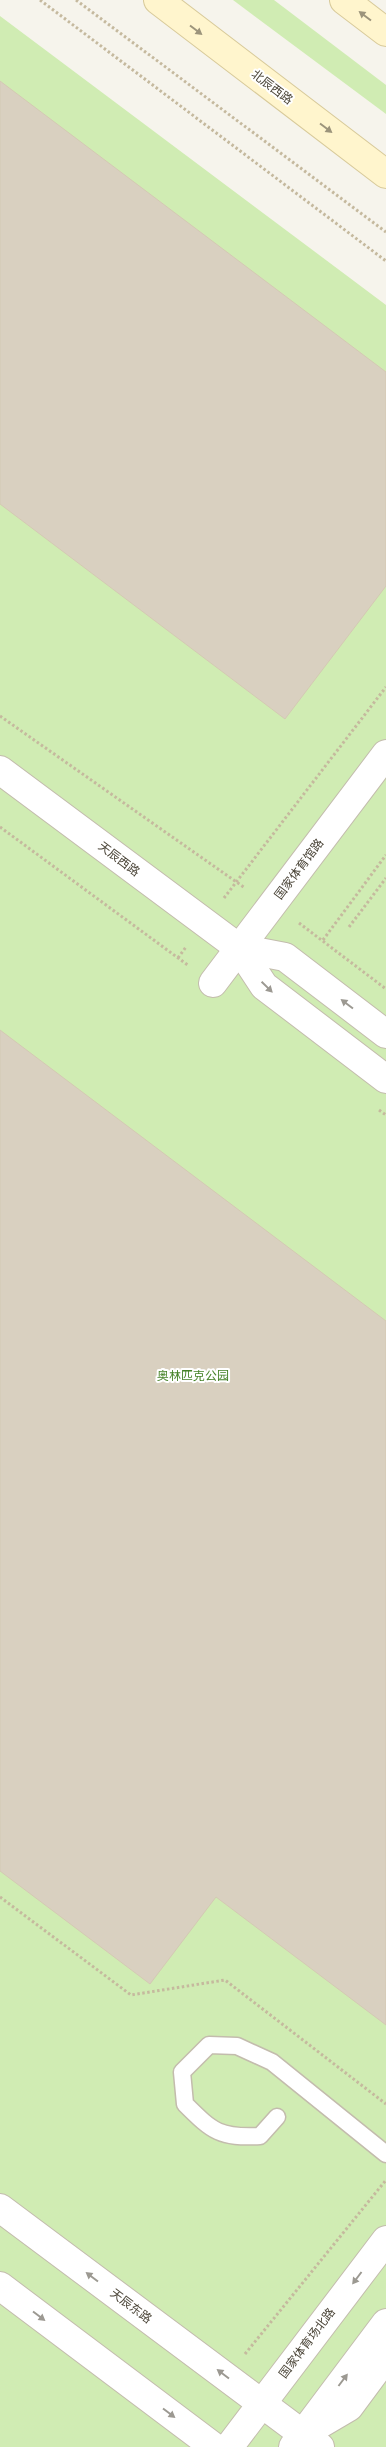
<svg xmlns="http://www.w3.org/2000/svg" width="386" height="2447" viewBox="0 0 386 2447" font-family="'Noto Sans','Noto Sans SC',sans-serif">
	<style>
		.green { fill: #d0ecb3 }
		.building { fill: #d9d0c0; stroke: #d4c9b3 }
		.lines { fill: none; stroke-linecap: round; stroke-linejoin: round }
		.service-casing { stroke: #c3bcad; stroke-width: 19 }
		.tertiary-casing { stroke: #c3bcad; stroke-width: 30 }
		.secondary-casing { stroke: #d8ca9a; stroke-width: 30 }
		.path { stroke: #c5b99e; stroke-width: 3; stroke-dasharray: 2.5 2.5; stroke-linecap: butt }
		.service { stroke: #fff; stroke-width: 16 }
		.tertiary { stroke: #fff; stroke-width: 28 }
		.secondary { stroke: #fff5cd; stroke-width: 28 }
		.oneway { fill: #9c947b }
		.oneway2 { fill: #9c9992 }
		.labels { text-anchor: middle; stroke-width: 4; stroke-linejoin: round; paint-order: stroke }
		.street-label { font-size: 12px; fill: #4b4538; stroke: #fff }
		.park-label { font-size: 12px; fill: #458227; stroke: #fff }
	</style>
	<rect width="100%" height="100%" fill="#f6f4ec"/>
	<g class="green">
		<path d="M233,0H274L386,85V114Z"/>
		<path d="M0,16L386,305V2447H0Z"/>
	</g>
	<g class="building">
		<path d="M0,81L386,372V586L285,719L0,504Z"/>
		<path d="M0,1030L386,1321V2025L216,1897L150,1984L0,1871Z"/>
	</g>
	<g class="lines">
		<defs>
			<path id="service" d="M277,2117L260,2136C220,2138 213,2132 185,2104L182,2072L209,2045L237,2046L272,2062L386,2154"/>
			<g id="tertiary">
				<path d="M0,770L239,948L264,986L386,1079"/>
				<path d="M239,948L285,957L386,1034"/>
				<path d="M213,983L386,754"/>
				<path d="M0,2208L320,2447"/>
				<path d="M0,2286L214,2447"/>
				<path d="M315,2427L349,2407L386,2357"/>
				<path d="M229,2447L386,2240"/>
				<path d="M293,2447L386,2323"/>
			</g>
			<g id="secondary">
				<path d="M158,0L386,174"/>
				<path d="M344,0L386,32"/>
			</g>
		</defs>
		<use href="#service" class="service-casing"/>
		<use href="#tertiary" class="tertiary-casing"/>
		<use href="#secondary" class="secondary-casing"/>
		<g class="path">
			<path d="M40,0L386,261"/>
			<path d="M76,0L386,232"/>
			<path d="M0,716L245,888"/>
			<path d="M0,827L189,966"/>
			<path d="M224,898L386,687"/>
			<path d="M299,923L386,989"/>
			<path d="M349,927L386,878"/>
			<path d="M323,940L386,855"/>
			<path d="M178,958L186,947"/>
			<path d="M379,1110L386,1115"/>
			<path d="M0,1897L131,1995L225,1980L386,2104"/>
			<path d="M245,2354L386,2180"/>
		</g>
		<use href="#service" class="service"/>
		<use href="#tertiary" class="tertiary"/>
		<use href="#secondary" class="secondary"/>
	</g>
	<defs><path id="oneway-solid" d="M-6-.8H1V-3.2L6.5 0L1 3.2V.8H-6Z" transform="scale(1.25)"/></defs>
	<g class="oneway">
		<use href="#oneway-solid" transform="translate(365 16) rotate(-143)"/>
		<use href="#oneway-solid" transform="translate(196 30) rotate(37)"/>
		<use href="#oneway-solid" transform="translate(326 128) rotate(37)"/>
	</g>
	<g class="oneway2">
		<use href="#oneway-solid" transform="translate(267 987) rotate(44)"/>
		<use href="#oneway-solid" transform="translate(347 1004) rotate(-143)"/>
		<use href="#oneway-solid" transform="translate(92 2277) rotate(-143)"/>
		<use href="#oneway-solid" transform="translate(357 2278) rotate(127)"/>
		<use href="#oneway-solid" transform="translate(39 2316) rotate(37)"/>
		<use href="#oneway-solid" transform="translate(223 2374) rotate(-143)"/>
		<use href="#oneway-solid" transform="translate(343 2380) rotate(-53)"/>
		<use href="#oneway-solid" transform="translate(169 2413) rotate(37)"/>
	</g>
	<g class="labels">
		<g class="street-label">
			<text transform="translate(272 87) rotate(37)" y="4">北辰西路</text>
			<text transform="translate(119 859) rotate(37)" y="4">天辰西路</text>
			<text transform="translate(299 869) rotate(-53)" y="4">国家体育馆路</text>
			<text transform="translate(131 2306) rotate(37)" y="4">天辰东路</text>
			<text transform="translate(307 2343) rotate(-53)" y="4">国家体育场北路</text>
		</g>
		<g class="park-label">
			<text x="193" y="1380">奥林匹克公园</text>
		</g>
	</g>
</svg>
